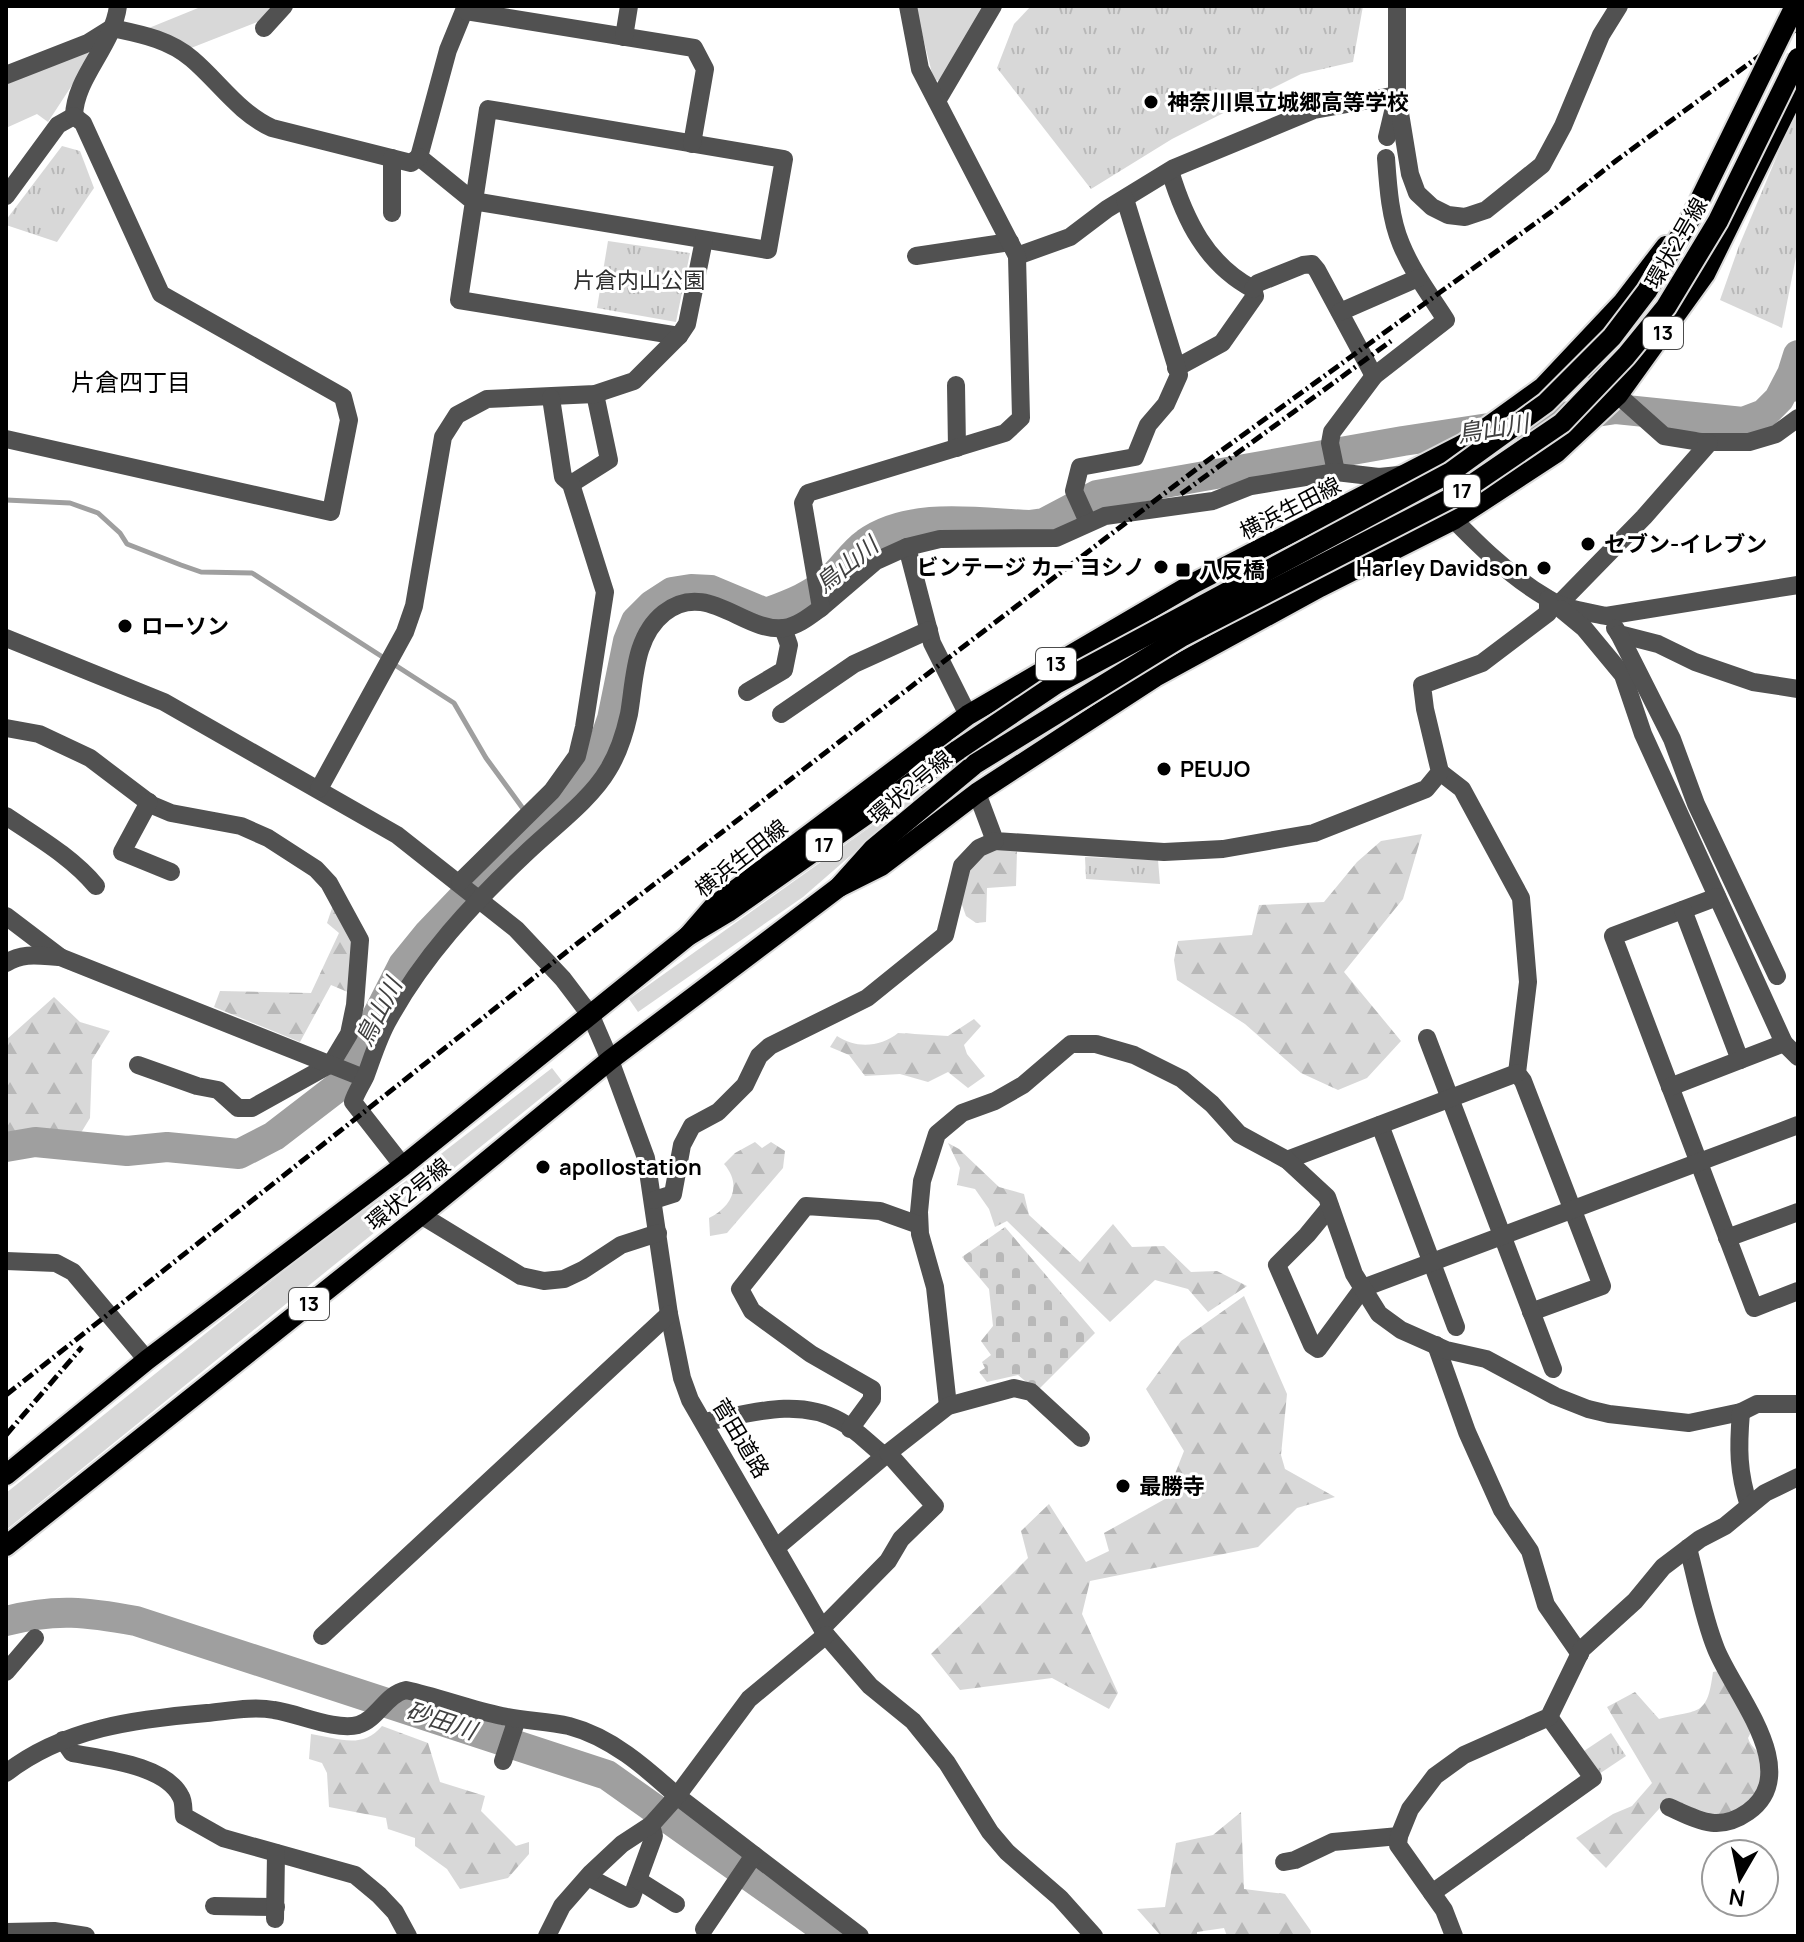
<svg xmlns="http://www.w3.org/2000/svg" width="1804" height="1942" viewBox="0 0 1804 1942" font-family="Manrope,'Noto Sans JP',sans-serif">
	<style>
		.grass { fill: #d8d8d8 }
		.forest { fill: url(#forest-firs) }
		.cemetery { fill: url(#cemetery-stones) }
		.park { fill: url(#park-tufts) }
		.lines { fill: none; stroke-linecap: round; stroke-linejoin: round }
		.stream { stroke: #9f9f9f; stroke-width: 5 }
		.river { stroke: #9f9f9f; stroke-width: 30 }
		.major-casing { stroke: #dbdbdb; stroke-width: 24 }
		.minor { stroke: #515151; stroke-width: 18 }
		.major { stroke: #000; stroke-width: 20 }
		.rail { stroke: #000; stroke-width: 5; stroke-dasharray: 12 4 2 4; stroke-linecap: butt }
		.major-bridge-casing { stroke: #dbdbdb; stroke-width: 24; stroke-linecap: butt }
		.major-bridge { stroke: #000; stroke-width: 20 }
		.poi-dot { fill: #000; stroke: #fff; stroke-width: 3 }
		.labels { text-anchor: middle; stroke-width: 6; stroke-linejoin: round; paint-order: stroke }
		.shield { fill: #fff; stroke: #4c4c4c; stroke-width: 2 }
		.shield-label { font-size: 20px; font-weight: bold; fill: #000 }
		.poi-label { font-size: 22px; font-weight: bold; fill: #000; stroke: #fff; text-anchor: start }
		.street-label { font-size: 22px; fill: #000; stroke: #fff }
		.park-label { font-size: 22px; fill: #2f2f2f; stroke: #fff }
		.neighbourhood-label { font-size: 24px; fill: #000; stroke: #fff }
		.water-label { font-size: 24px; font-style: italic; fill: #404040; stroke: #fff }
	</style>
	<defs>
		<pattern id="forest-firs" width="22" height="20" patternUnits="userSpaceOnUse" patternTransform="scale(2)"><rect width="22" height="20" fill="#d8d8d8"/><path d="M5 1l3.5 6h-7zM16 11l3.5 6h-7z" fill="#b8b8b8"/></pattern>
		<pattern id="cemetery-stones" width="16" height="16" patternUnits="userSpaceOnUse" patternTransform="scale(2)"><rect width="16" height="16" fill="#d8d8d8"/><path d="M2 7V4a2 2 0 0 1 4 0v3zM10 15v-3a2 2 0 0 1 4 0v3z" fill="#b8b8b8"/></pattern>
		<pattern id="park-tufts" width="24" height="20" patternUnits="userSpaceOnUse" patternTransform="scale(2)"><rect width="24" height="20" fill="#d8d8d8"/><path d="M3 7l-1-3M5 7V3M7 7l1-3M15 17l-1-3M17 17v-4M19 17l1-3" fill="none" stroke="#b8b8b8"/></pattern>
	</defs>
	<rect width="100%" height="100%" fill="#fff"/>
	<g class="grass">
		<path d="M203,6H272L275,10L260,21L191,48L144,30Z"/>
		<path d="M915,6H984L941,80L934,81Z"/>
		<path d="M87,52L91,56L48,122L37,114L6,128V79Z"/>
		<path d="M933,784L803,897L638,1012L629,999L895,809Z"/>
		<path d="M552,1068L562,1081L6,1530V1493L330,1234L406,1181Z"/>
	</g>
	<g class="forest">
		<path d="M1422,834L1403,899L1344,972L1401,1041L1367,1078L1338,1090L1301,1073L1245,1024L1177,980L1174,960L1178,941L1252,935L1259,905L1324,902L1357,862L1381,841Z"/>
		<path d="M998,849L1017,851L1016,886L987,888L986,922L976,923L966,916L961,902L970,867L982,853Z"/>
		<path d="M334,902L355,951L350,993L331,985L300,1042L214,1007L220,991L311,993L339,933L327,923Z"/>
		<path d="M54,997L80,1022L110,1031L92,1060L90,1118L76,1141L31,1137L6,1142V1040Z"/>
		<path d="M974,1019L981,1026L964,1045L967,1054L985,1076L968,1088L948,1072L928,1082L900,1074L865,1076L849,1055L830,1047L837,1036C856,1049 881,1047 898,1033L948,1036Z"/>
		<path d="M755,1142L762,1148L771,1142L785,1151L783,1168L727,1233L710,1236L709,1218C731,1207 743,1186 724,1164L735,1153Z"/>
		<path d="M948,1143L959,1149L999,1187L1024,1194L1029,1215L1080,1262L1113,1224L1132,1247L1164,1246L1191,1272L1217,1271L1247,1286L1208,1312L1188,1289L1155,1280L1110,1322L1007,1221L995,1227L989,1209L975,1189L957,1185L960,1168Z"/>
		<path d="M1244,1296L1287,1394L1281,1455L1285,1469L1335,1497L1297,1508L1258,1547L1090,1581L1082,1614L1118,1693L1109,1709L1052,1678L960,1690L931,1654L1028,1558L1021,1531L1049,1504L1086,1562L1109,1551L1104,1533L1165,1499L1184,1451L1146,1389L1181,1341Z"/>
		<path d="M1719,1671L1751,1732L1748,1738C1751,1747 1755,1748 1761,1755C1771,1767 1758,1788 1753,1801L1717,1820L1667,1800L1606,1868L1576,1838L1613,1814L1632,1806L1652,1783L1607,1707L1635,1692L1659,1719C1700,1709 1707,1717 1713,1672Z"/>
		<path d="M382,1726L428,1743L440,1782L485,1796L481,1811L516,1846L529,1842V1854L508,1878L460,1889L447,1869L415,1846V1838L388,1829L386,1818L329,1807L327,1773L322,1763L309,1759L311,1734C338,1738 362,1750 382,1726Z"/>
		<path d="M1241,1812L1244,1889L1285,1894L1311,1931L1310,1936H1227L1224,1928L1197,1932V1936H1161L1137,1909L1165,1907L1176,1843L1213,1835Z"/>
	</g>
	<path class="cemetery" d="M1005,1227L1095,1333L1037,1391L1018,1375L987,1382L979,1372L985,1368L982,1362L991,1355L981,1341L993,1326L989,1289L962,1257Z"/>
	<g class="park">
		<path d="M1031,6H1363L1353,62L1301,74L1172,139L1091,189L997,68L1014,24Z"/>
		<path d="M1798,106V247L1782,328L1720,300L1739,246Z"/>
		<path d="M62,146L80,151L94,188L57,242L6,225V220Z"/>
		<path d="M608,241L690,253L676,322L597,308Z"/>
		<path d="M1085,857L1158,860L1160,884L1086,879Z"/>
		<path d="M1611,1733L1626,1756L1599,1774L1584,1751Z"/>
	</g>
	<g class="lines">
		<g class="stream">
			<path d="M1779,399H1798"/>
			<path d="M6,500L70,503L98,513L120,533L127,544L181,565L201,572L252,573L454,703L486,758L524,810"/>
		</g>
		<g class="river">
			<path d="M6,1147L35,1142L127,1151L167,1147L239,1154L274,1136L343,1083L403,965L429,933L517,841L549,815L596,765L612,719L628,641L636,621L652,605L672,592L691,589L711,590L766,613C790,604 812,596 831,579C843,568 853,552 866,543C910,511 979,523 1029,525L1044,523L1097,495L1403,441L1616,409L1743,422L1764,414L1779,399L1792,374L1798,355"/>
			<path d="M6,1621C56,1608 87,1612 136,1621L607,1775L834,1936"/>
		</g>
		<defs>
			<g id="major">
				<path d="M839,887L881,866L977,793L1155,677L1320,587L1455,519L1556,453L1618,395L1705,274L1798,86"/>
				<path d="M688,936L714,906L968,715L1194,583L1464,444L1543,387L1623,302L1666,246"/>
				<path d="M6,1475L147,1360L403,1166L688,936L728,912L958,750"/>
				<path d="M6,1546L421,1215L610,1060L839,887L873,849L975,764"/>
			</g>
		</defs>
		<use href="#major" class="major-casing"/>
		<g class="minor">
			<path d="M466,6L448,50L419,157L473,201L768,250L784,159L488,109L459,300L679,336"/>
			<path d="M466,11L694,48L705,69L692,144"/>
			<path d="M264,28L284,6"/>
			<path d="M624,37L629,6"/>
			<path d="M6,75L88,43L112,28C140,34 169,39 192,59C219,82 239,113 272,128L411,163L419,157"/>
			<path d="M937,101L993,6"/>
			<path d="M74,116C75,77 113,46 118,6"/>
			<path d="M1387,137L1397,95V6"/>
			<path d="M1170,171C1185,220 1206,264 1253,289L1255,296L1222,343L1176,368"/>
			<path d="M6,196L58,125L74,116"/>
			<path d="M392,213V158"/>
			<path d="M916,256L1010,242"/>
			<path d="M1017,256L1070,237L1107,209L1174,168L1314,110L1397,95L1410,174L1417,193L1432,207L1448,215L1465,217L1486,210L1542,165L1563,126L1601,35L1619,6"/>
			<path d="M1253,289L1258,283L1303,265L1312,264L1317,270L1374,376L1446,320C1430,295 1412,271 1401,244C1390,218 1388,186 1386,158"/>
			<path d="M1340,312L1418,278"/>
			<path d="M1578,354L1618,395L1664,436L1701,442H1749L1776,434L1798,418"/>
			<path d="M956,385L957,448"/>
			<path d="M6,439L331,512L349,420L343,397L161,294L83,123L74,116"/>
			<path d="M1336,472L1330,443L1332,432L1374,376"/>
			<path d="M571,484L609,460L595,394"/>
			<path d="M1088,522L1074,491L1080,467L1135,457L1148,425L1166,404L1179,375L1125,199"/>
			<path d="M907,547L932,643L968,715"/>
			<path d="M1559,604L1644,517L1709,443"/>
			<path d="M821,608L876,561L907,547L940,539L1056,538L1105,516L1213,501L1251,486L1336,472L1379,477L1409,474C1452,516 1494,567 1547,598C1564,609 1586,612 1606,616L1798,585"/>
			<path d="M1561,609L1584,628L1623,675L1643,734L1784,1043L1798,1057"/>
			<path d="M1615,628L1619,634L1658,644L1695,662L1753,682L1798,689"/>
			<path d="M1619,634L1672,739L1696,804L1777,976"/>
			<path d="M6,638L164,702L397,835L516,929L563,979L591,1016L610,1060L646,1158L669,1314L682,1378L690,1400L826,1635L870,1686L913,1721L947,1763L990,1832L1007,1852L1060,1898L1094,1936"/>
			<path d="M747,692L784,670L789,645L783,628"/>
			<path d="M781,714L854,664L929,630"/>
			<path d="M6,728L39,734L90,758L152,805L171,813L241,826L268,838L316,869L329,883L360,940L355,1005L349,1034L331,1064L252,1108H238L218,1090L197,1086L138,1065"/>
			<path d="M1440,772L1462,789L1521,898L1528,982L1517,1073L1523,1081L1602,1286L1531,1312"/>
			<path d="M319,789L405,632L414,606L443,437L457,415L487,399L595,394L634,381L679,336L687,324L704,240"/>
			<path d="M977,793L995,841L1164,852L1223,849L1314,833L1426,789L1440,772L1425,709L1422,685L1482,663L1548,613V599"/>
			<path d="M149,802L122,852L171,872"/>
			<path d="M6,816C37,837 72,857 96,886"/>
			<path d="M460,882L552,791L577,756L584,727L605,592L571,484L563,477L551,398"/>
			<path d="M1717,897L1613,936L1754,1308L1798,1291"/>
			<path d="M1683,910L1740,1060"/>
			<path d="M6,916L60,957"/>
			<path d="M6,963C24,952 40,956 60,957L364,1078"/>
			<path d="M1427,1038L1553,1369"/>
			<path d="M1670,1087L1784,1043"/>
			<path d="M1380,1125L1456,1327"/>
			<path d="M1287,1160L1517,1073"/>
			<path d="M403,1166L353,1102C356,1092 362,1084 366,1075C373,1056 379,1036 389,1019C423,957 472,904 523,856C548,831 590,801 608,770C618,754 625,732 629,714C635,679 634,637 664,613C707,579 744,633 784,628C798,626 810,616 821,608L803,503L808,493L1005,433L1021,418L1017,256L920,69L908,6"/>
			<path d="M654,1200L673,1194L682,1145L692,1126L718,1112L745,1085L759,1056L770,1046L867,998L945,935L962,866L979,848L995,841"/>
			<path d="M1330,1207L1307,1235L1277,1265L1312,1345L1318,1349L1363,1288L1798,1125"/>
			<path d="M421,1215L521,1276L544,1281L564,1279L583,1270L621,1245L658,1233"/>
			<path d="M1727,1238L1798,1212"/>
			<path d="M6,1261L56,1263L73,1272L147,1360"/>
			<path d="M1436,1345L1467,1432L1502,1510L1530,1551L1546,1605L1580,1654"/>
			<path d="M948,1406L935,1287L920,1234L919,1212L922,1181L937,1134L962,1113L995,1101L1023,1085L1071,1044H1096L1134,1055L1182,1079L1212,1104L1239,1134L1287,1160L1327,1197L1354,1274L1379,1314L1401,1330L1446,1350L1486,1359L1555,1396L1588,1409L1609,1414L1689,1423L1741,1412L1757,1404H1798"/>
			<path d="M1741,1412C1738,1448 1738,1472 1749,1506"/>
			<path d="M705,1422C748,1414 798,1397 840,1421C856,1429 870,1445 885,1456"/>
			<path d="M850,1429L872,1399V1389L811,1354L752,1311L740,1289L806,1206L880,1211L919,1225"/>
			<path d="M777,1547L888,1453"/>
			<path d="M822,1628L888,1561L901,1539L935,1506L888,1453L948,1406L1014,1388L1031,1392L1081,1438"/>
			<path d="M322,1636L669,1314"/>
			<path d="M6,1672L35,1638"/>
			<path d="M63,1740L72,1753C103,1759 166,1765 181,1797C184,1802 183,1810 184,1816L223,1838L355,1875L379,1895L395,1912L408,1936"/>
			<path d="M503,1761L517,1719"/>
			<path d="M6,1773C64,1728 136,1719 207,1713C228,1711 253,1706 274,1710C297,1713 335,1731 358,1725C378,1719 386,1694 406,1690C438,1697 469,1709 502,1716C524,1721 547,1721 569,1726C611,1737 645,1767 677,1796L860,1936"/>
			<path d="M1669,1807C1698,1820 1718,1833 1748,1812C1804,1772 1734,1694 1716,1649C1703,1617 1697,1581 1688,1548"/>
			<path d="M1284,1862L1295,1860L1333,1842L1399,1836"/>
			<path d="M588,1877L631,1899L654,1836L651,1825"/>
			<path d="M638,1880L676,1904"/>
			<path d="M1432,1893L1593,1778L1549,1717"/>
			<path d="M214,1906L276,1907"/>
			<path d="M275,1919L276,1853"/>
			<path d="M704,1929L754,1855"/>
			<path d="M6,1932L54,1931L86,1936"/>
			<path d="M547,1936L562,1906L591,1873L622,1844L651,1825L677,1796L749,1699L826,1635"/>
			<path d="M1454,1936L1444,1910L1398,1845L1399,1836L1410,1809L1435,1776L1464,1755L1549,1717L1582,1649L1635,1601L1663,1567L1700,1539L1725,1526L1765,1493L1798,1477"/>
		</g>
		<use href="#major" class="major"/>
		<g class="rail">
			<path d="M1181,494L1391,341"/>
			<path d="M6,1395L574,946L934,669L1207,461L1551,212L1617,160L1798,28"/>
			<path d="M6,1435L82,1347"/>
		</g>
		<defs>
			<g id="major-bridge">
				<path d="M958,750L1056,684L1451,472L1546,403L1612,337L1647,291L1692,216L1795,6"/>
				<path d="M975,764L1183,636L1455,496L1562,423L1626,356L1666,307L1718,221L1798,58"/>
			</g>
		</defs>
		<use href="#major-bridge" class="major-bridge-casing"/>
		<use href="#major-bridge" class="major-bridge"/>
	</g>
	<g class="poi-dot">
		<circle cx="1151" cy="102" r="8"/>
		<circle cx="1588" cy="544" r="8"/>
		<circle cx="1161" cy="567" r="8"/>
		<circle cx="1544" cy="568" r="8"/>
		<rect x="1175" y="562" width="16" height="16" rx="4"/>
		<circle cx="125" cy="626" r="8"/>
		<circle cx="1164" cy="769" r="8"/>
		<circle cx="543" cy="1167" r="8"/>
		<circle cx="1123" cy="1486" r="8"/>
	</g>
	<g class="labels">
		<g class="shield">
			<rect x="1643" y="317" width="40" height="32" rx="6"/>
			<rect x="1444" y="475" width="36" height="32" rx="6"/>
			<rect x="1036" y="648" width="40" height="32" rx="6"/>
			<rect x="806" y="829" width="36" height="32" rx="6"/>
			<rect x="289" y="1288" width="40" height="32" rx="6"/>
		</g>
		<g class="shield-label">
			<text x="1663" y="340">13</text>
			<text x="1462" y="498">17</text>
			<text x="1056" y="671">13</text>
			<text x="824" y="852">17</text>
			<text x="309" y="1311">13</text>
		</g>
		<g class="poi-label">
			<text x="1167" y="110">神奈川県立城郷高等学校</text>
			<text x="1604" y="552">セブン-イレブン</text>
			<text x="1145" y="575" text-anchor="end">ビンテージ カー ヨシノ</text>
			<text x="1528" y="576" text-anchor="end">Harley Davidson</text>
			<text x="1199" y="578">八反橋</text>
			<text x="141" y="634">ローソン</text>
			<text x="1180" y="777">PEUJO</text>
			<text x="559" y="1175">apollostation</text>
			<text x="1139" y="1494">最勝寺</text>
		</g>
		<g class="street-label">
			<text transform="translate(1676 243) rotate(-60)" y="8">環状2号線</text>
			<text transform="translate(1290 508) rotate(-27)" y="8">横浜生田線</text>
			<text transform="translate(910 787) rotate(-40)" y="8">環状2号線</text>
			<text transform="translate(741 858) rotate(-38)" y="8">横浜生田線</text>
			<text transform="translate(408 1194) rotate(-39)" y="8">環状2号線</text>
			<text transform="translate(741 1438) rotate(59)" y="8">菅田道路</text>
		</g>
		<g class="park-label">
			<text x="639" y="288">片倉内山公園</text>
		</g>
		<g class="neighbourhood-label">
			<text x="131" y="391">片倉四丁目</text>
		</g>
		<g class="water-label">
			<text transform="translate(1493 429) rotate(-9)" y="8">鳥山川</text>
			<text transform="translate(847 565) rotate(-39)" y="8">鳥山川</text>
			<text transform="translate(379 1012) rotate(-63)" y="8">鳥山川</text>
			<text transform="translate(441 1721) rotate(18)" y="8">砂田川</text>
		</g>
	</g>
	<rect width="1804" height="1942" fill="none" stroke="#000000" stroke-width="16"/>
	<g transform="translate(1740 1878) rotate(189)"><circle r="38" fill="#ffffff" stroke="#999999" stroke-width="2"/>
	<path d="M0-6L14 30L0 20L-14 30Z" fill="#000000"/>
	<text y="-12" font-size="22" font-weight="bold" text-anchor="middle" fill="#000000">N</text>
	</g>
</svg>
